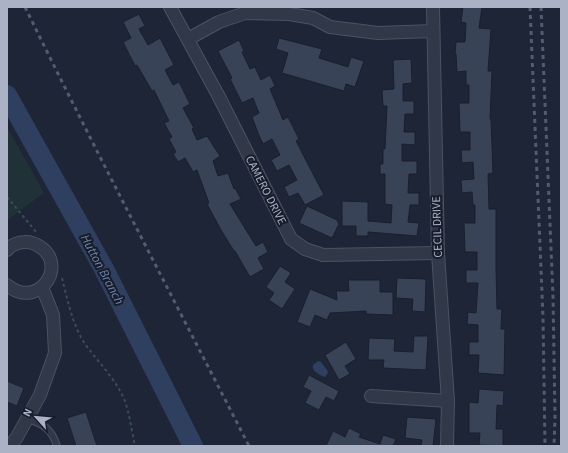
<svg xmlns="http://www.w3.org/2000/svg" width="568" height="453" viewBox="0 0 568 453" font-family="'Source Sans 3',sans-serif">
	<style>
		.green { fill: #203238 }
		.water { fill: #2f3f60 }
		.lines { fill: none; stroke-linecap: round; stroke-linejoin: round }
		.river { stroke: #2f3f60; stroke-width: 20 }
		.building { fill: #394358; stroke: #191f2d }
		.lane-casing { stroke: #4c5263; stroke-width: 8 }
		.street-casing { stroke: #4c5263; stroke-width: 14 }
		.path { stroke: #3a4e52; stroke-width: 2; stroke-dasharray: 3 3; stroke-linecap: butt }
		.lane { stroke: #313847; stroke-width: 6 }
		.street { stroke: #313847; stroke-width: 12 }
		.rail { stroke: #535b6f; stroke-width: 3; stroke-dasharray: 4 4; stroke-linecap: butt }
		.labels { text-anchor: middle; stroke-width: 4; stroke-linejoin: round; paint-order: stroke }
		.street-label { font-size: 12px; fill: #abb2c5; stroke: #171d2b }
		.water-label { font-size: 13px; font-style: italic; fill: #7185b0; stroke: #171d2b }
	</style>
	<rect width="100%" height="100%" fill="#1e2537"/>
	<path class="green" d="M7,127L44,193L7,220Z"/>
	<path class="water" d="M318,361L321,362L327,370L328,373L325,377C320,375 311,371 313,365Z"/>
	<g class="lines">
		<path class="river" d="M7,95L104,269L193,446"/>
	</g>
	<g class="building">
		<path d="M463,7H482L479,28L491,29L488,71H492L490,119H491L493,173L488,174L489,209H496V269L497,309H502L501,329H505L504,375L478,373L479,355H469V342H478V325L467,324L468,312L476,313L478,283H466V270H477V252H465L464,223H475V205H473L472,192L462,193L461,180L474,179L473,162L462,163L461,150H470V132H460L459,103H469V85H466V71L457,72L456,54L455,53L456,42H465L466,23L461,22Z"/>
		<path d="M139,14L145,26L139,29L148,45L160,38L174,65L165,70L173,85L179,82L190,104L183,108L194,128L192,129L197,140L207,136L220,156L213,161L218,176L228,173L234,189L235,188L241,199L230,204L256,246L263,242L268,252L258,258L264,269L250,277L235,251H234L221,230L207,204L209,203L197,170L193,172L185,158L178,162L173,154L176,152L169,139L172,137L164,123L169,121L154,90L152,91L137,65L135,66L123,42L131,38L123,22Z"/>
		<path d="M279,38L322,49L319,58L348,67L351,57L364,61L355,87L346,84L344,91L282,73L288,53L276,49Z"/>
		<path d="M239,40L244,51L242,52L250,69L255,67L261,80L270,75L275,86L270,89L283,120L288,117L299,139L296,141L324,195L305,205L298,193L289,197L284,187L297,180L289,165L277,171L271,160L280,155L272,139L263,144L258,133L252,117L259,113L253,98L242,103L230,79L232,78L218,51Z"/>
		<path d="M411,59L412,83L403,84V101H414V114H405L404,132H415V145L402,144V161H417V174H409L408,193H419V205H410L408,222L419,223L417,236L368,232V236H356V226H342V201L368,202V221L391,223L392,205L385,204V174H380V164H383V149H385L387,106H383L382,90L394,89L393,60Z"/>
		<path d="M307,206L337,220L339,224L332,238L299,223Z"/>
		<path d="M280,266L291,273L285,282L295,289L282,309L269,300L274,293L266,287Z"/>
		<path d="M397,278L426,279L425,312L412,311L413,299L396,298Z"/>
		<path d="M348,280H380V292H393V315L366,314V311L330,313L327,320L315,315L310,327L297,322L310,289L337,300L336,291H349Z"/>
		<path d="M414,336H428L426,370L383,368L384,360H368L369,338L395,339L394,351L413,352Z"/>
		<path d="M346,342L356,359L345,366L350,374L339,380L325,355Z"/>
		<path d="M309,375L339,391L334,401L326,397L319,410L305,403L311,391L303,387Z"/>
		<path d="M7,381L24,388L17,406L7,402Z"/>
		<path d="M479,389L504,391L503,406L497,405L496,429H503V446L479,445L480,433H469V402L478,403Z"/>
		<path d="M86,412L97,446H76L67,418Z"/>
		<path d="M407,417L436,419L433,446H421L422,440L405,438Z"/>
		<path d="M349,428L361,434L359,437L380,444L383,435L396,439L393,446H326L333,431L345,437Z"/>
	</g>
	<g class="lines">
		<defs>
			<path id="lane" d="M27,418C44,425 51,428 57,446"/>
			<g id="street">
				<path d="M170,7L218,95L291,239L305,249L323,255L438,253"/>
				<path d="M433,7L438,253L448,401L447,446"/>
				<path d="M188,39L219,22L245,13L289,14L313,18L330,27L378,33L433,31"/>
				<path d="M7,250C12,244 19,242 26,242C33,242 38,245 43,249C67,269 36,310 7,285"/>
				<path d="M371,396L448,401"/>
				<path d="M10,446L17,437L40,395L55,353L53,315L42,287"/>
			</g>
		</defs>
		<use href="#lane" class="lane-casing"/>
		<use href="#street" class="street-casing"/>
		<g class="path">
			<path d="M7,197L37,233"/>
			<path d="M62,278C68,301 72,324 85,344C98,362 115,378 124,399C129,410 132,433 135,446"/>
		</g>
		<use href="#lane" class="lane"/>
		<use href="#street" class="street"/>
		<g class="rail">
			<path d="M25,7C97,154 174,300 249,446"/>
			<path d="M530,7L543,317L545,446"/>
			<path d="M541,7L553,296L555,417L554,446"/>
		</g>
	</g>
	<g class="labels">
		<g class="street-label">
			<text transform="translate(266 190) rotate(63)" y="4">CAMERO DRIVE</text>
			<text transform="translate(437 227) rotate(-92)" y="4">CECIL DRIVE</text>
		</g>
		<g class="water-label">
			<text transform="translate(103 269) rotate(62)" y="5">Hutton Branch</text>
		</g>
	</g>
	<rect width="568" height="453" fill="none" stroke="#abb2c5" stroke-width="16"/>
	<g transform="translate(36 417) rotate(297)" stroke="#171d2b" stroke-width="3" paint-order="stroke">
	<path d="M0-3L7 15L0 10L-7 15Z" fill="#abb2c5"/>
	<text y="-6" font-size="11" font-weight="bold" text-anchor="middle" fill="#abb2c5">N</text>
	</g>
</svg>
